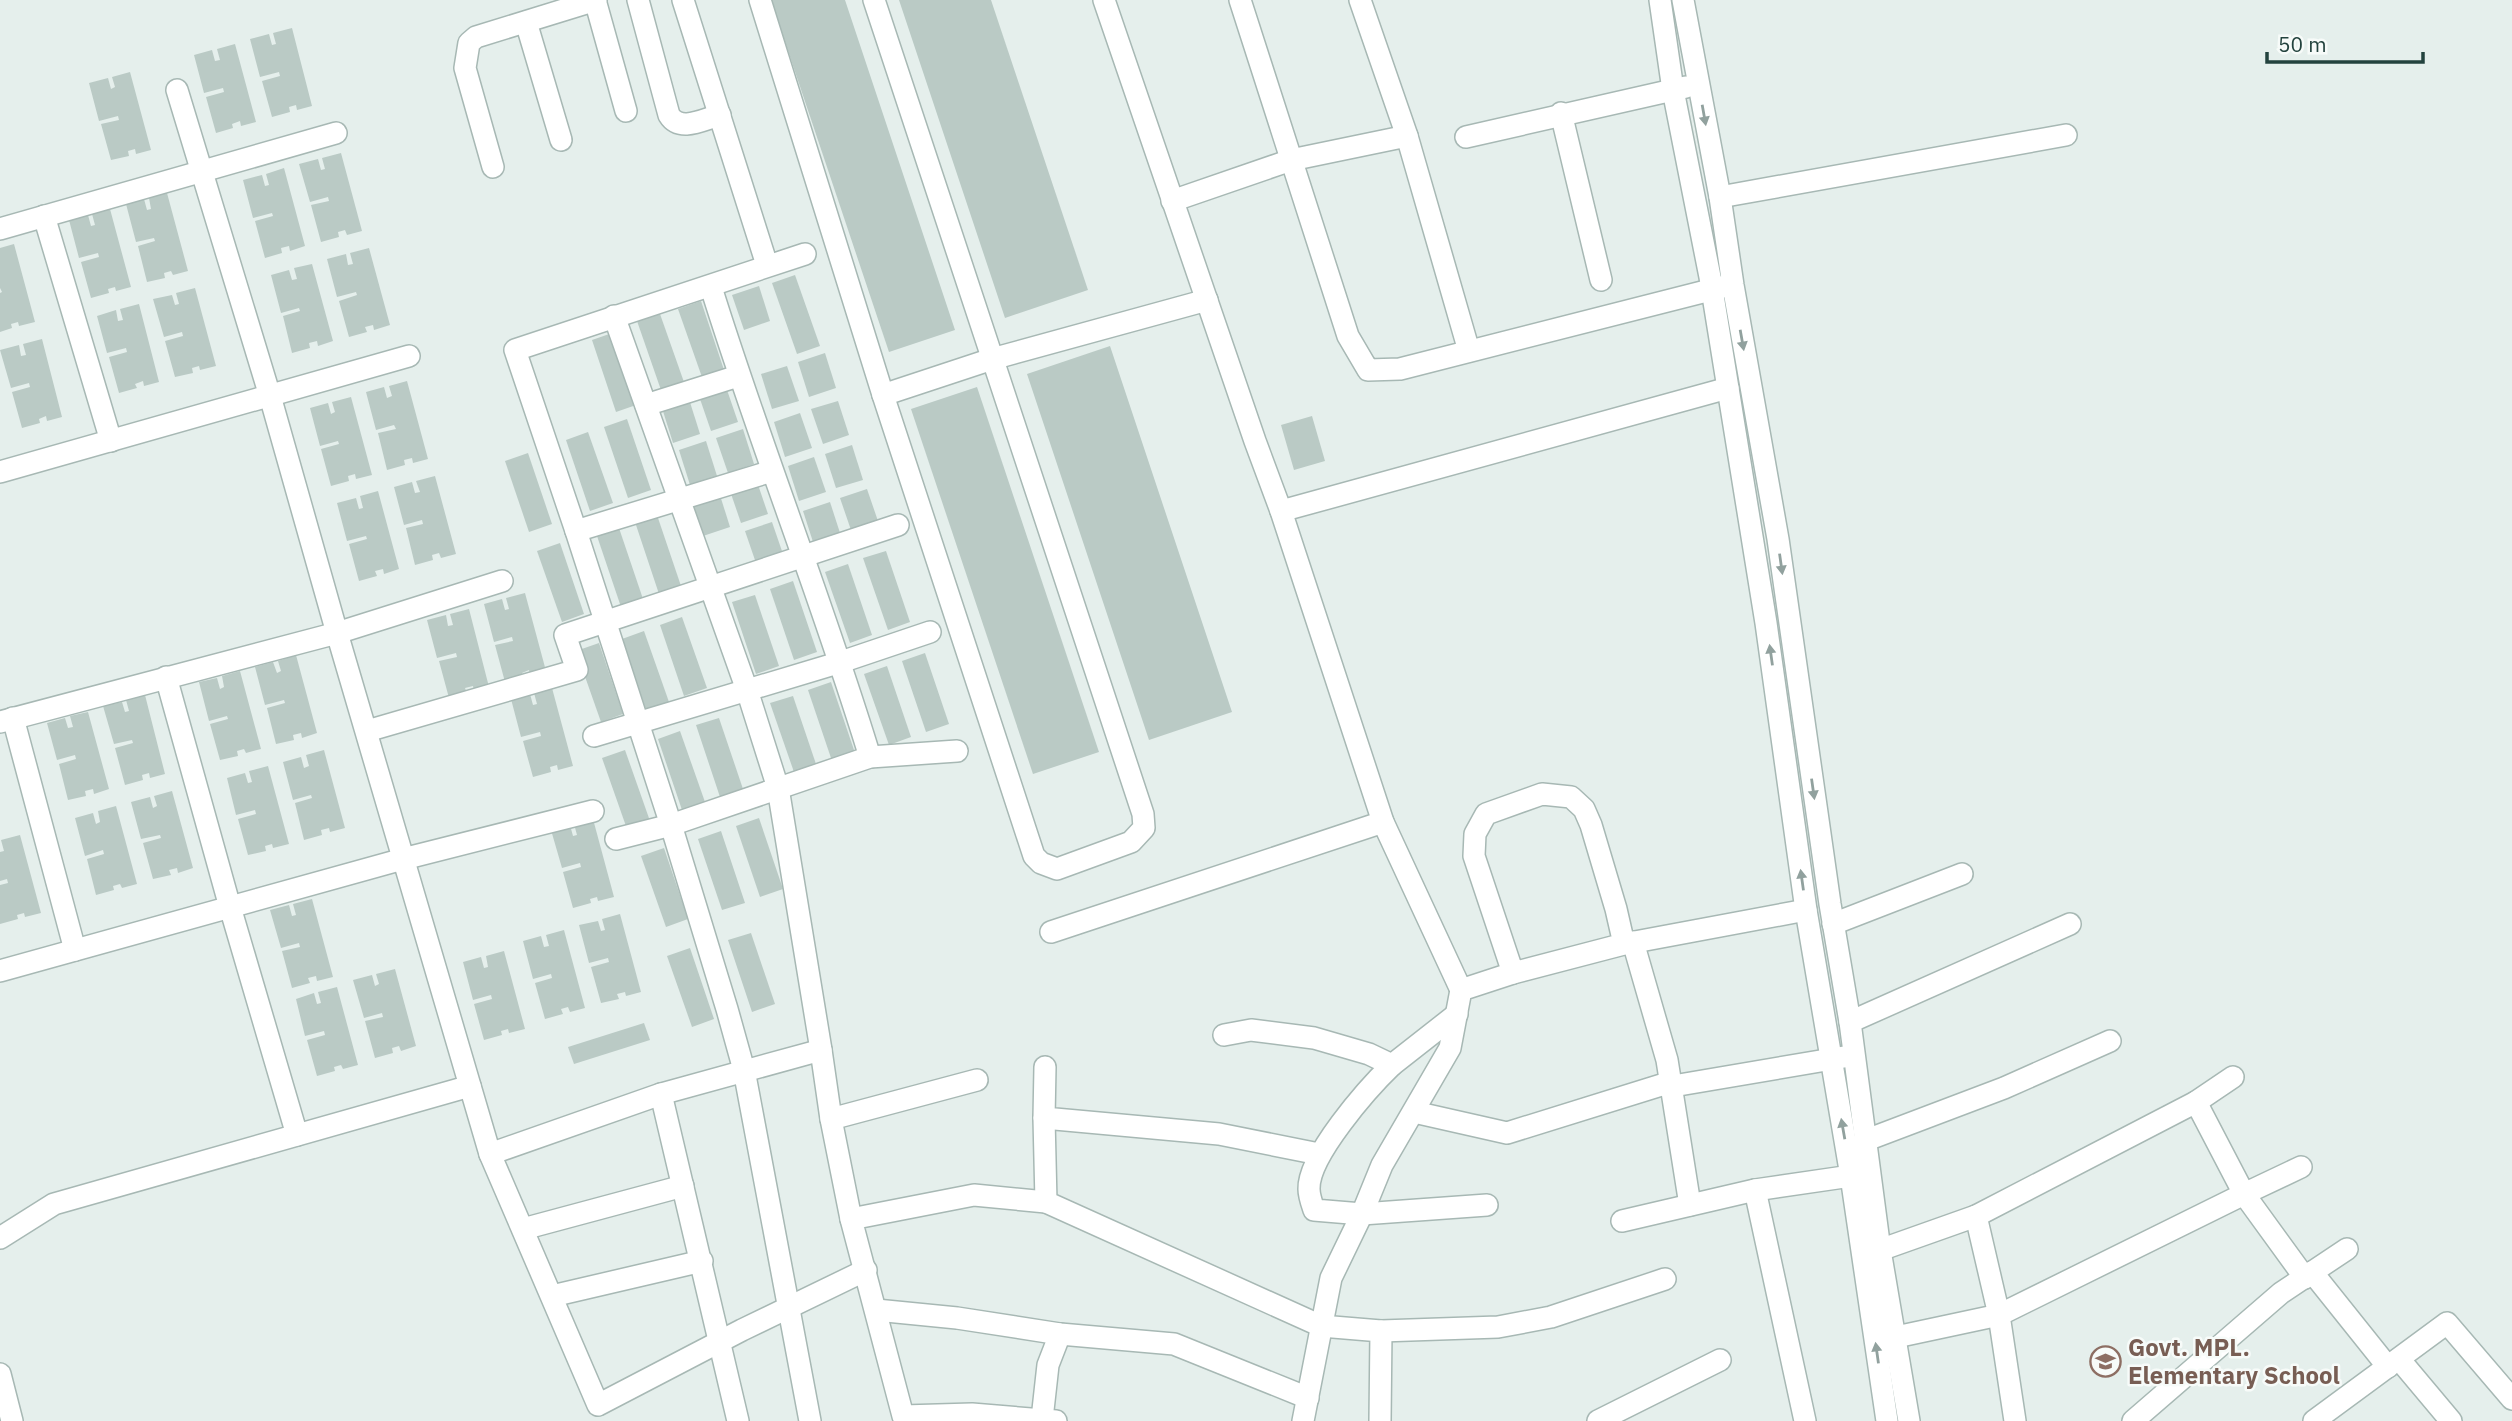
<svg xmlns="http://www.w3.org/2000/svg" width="2512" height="1421" viewBox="0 0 2512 1421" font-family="'IBM Plex Sans',sans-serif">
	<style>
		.building { fill: #bacac5 }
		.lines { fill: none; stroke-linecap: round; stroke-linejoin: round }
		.minor-casing { stroke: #a7b8b4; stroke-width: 24 }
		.minor { stroke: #fff; stroke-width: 21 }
		.oneway { fill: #91a19e }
		.labels { text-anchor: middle; stroke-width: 5; stroke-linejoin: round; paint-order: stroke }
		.education-label { font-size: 24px; font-weight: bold; fill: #785e54; stroke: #f7fbf9; text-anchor: start }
	</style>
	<rect width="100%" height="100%" fill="#e5efec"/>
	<g class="building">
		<path d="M771,0H845L955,330L889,352Z"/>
		<path d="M899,0H991L1088,290L1005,318Z"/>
		<path d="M292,28L312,106L297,110L296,105L289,107L290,112L272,117L262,81L280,76L279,72L260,77L250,39L269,34L272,45L276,44L273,33Z"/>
		<path d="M235,44L256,122L241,126L240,121L232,124L233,128L216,133L206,97L224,92L223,88L204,93L194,55L212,50L215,61L220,60L217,49Z"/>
		<path d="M130,72L151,150L136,154L135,149L128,151L129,156L111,160L101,124L119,120L118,116L99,121L89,83L108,78L111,89L115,87L112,77Z"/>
		<path d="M341,153L362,231L347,235L345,230L338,232L339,237L321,242L311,205L329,201L328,197L310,202L299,164L318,159L321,170L325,169L322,158Z"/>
		<path d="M284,168L305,246L290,251L289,246L281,248L282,253L265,258L255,221L273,216L272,213L253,218L243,180L262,175L265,186L269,185L266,174Z"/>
		<path d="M167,193L188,271L173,275L171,271L164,273L165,278L147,282L138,246L155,241L154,238L136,242L126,204L144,199L147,210L151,209L149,198Z"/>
		<path d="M110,209L131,287L116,291L115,287L108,289L109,293L91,298L81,262L99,257L98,253L79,258L69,220L88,215L91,226L95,225L92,214Z"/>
		<path d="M14,244L35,322L19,326L18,322L11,324L12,328L0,332V293L2,292L0,288V248Z"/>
		<path d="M369,248L390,325L374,330L373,325L365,327L367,332L349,337L339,301L357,295L356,292L337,297L327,259L346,254L348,265L353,264L350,253Z"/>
		<path d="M312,264L333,341L318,346L317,341L309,343L310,348L292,353L283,316L300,311L299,308L281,313L271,275L289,270L292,280L297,279L294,268Z"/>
		<path d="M795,275L820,346L797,354L772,283Z"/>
		<path d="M759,286L770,321L744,330L732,295Z"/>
		<path d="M195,288L216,366L200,370L199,366L192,368L193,373L175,377L165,341L183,336L182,332L164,337L153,299L172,295L175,305L179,304L176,293Z"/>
		<path d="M701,301L725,373L703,380L678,309Z"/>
		<path d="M139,304L159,382L144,386L143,381L135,384L137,388L119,393L109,357L127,352L126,348L107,353L97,316L116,310L118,321L123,320L120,309Z"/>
		<path d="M660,314L685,385L662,393L637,321Z"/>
		<path d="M615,332L639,404L616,412L592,340Z"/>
		<path d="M42,339L62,417L47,421L46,416L39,419L40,423L22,428L12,392L30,387L29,383L11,388L0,350L19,345L21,356L26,355L23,344Z"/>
		<path d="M1110,346L1232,712L1149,740L1027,374Z"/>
		<path d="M825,353L836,388L809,397L798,362Z"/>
		<path d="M787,366L799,401L772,409L761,374Z"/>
		<path d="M407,381L428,459L413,463L412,458L404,460L405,465L387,470L378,433L396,429L394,425L376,430L366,392L384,387L387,398L392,396L389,386Z"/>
		<path d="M726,387L738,422L711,431L699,396Z"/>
		<path d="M977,387L1099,752L1033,774L911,409Z"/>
		<path d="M351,397L372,475L356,479L355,474L348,476L349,481L331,486L321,449L339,444L338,441L320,446L310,408L328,403L331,414L335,412L332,402Z"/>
		<path d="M689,399L700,434L673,443L662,408Z"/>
		<path d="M838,401L849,435L823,444L811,409Z"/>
		<path d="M800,413L812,448L785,457L774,422Z"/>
		<path d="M1312,416L1325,461L1294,470L1281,425Z"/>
		<path d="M627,419L651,490L628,498L604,427Z"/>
		<path d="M743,429L754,464L728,473L716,438Z"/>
		<path d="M588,432L613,503L590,511L566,440Z"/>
		<path d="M706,441L717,476L690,485L679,450Z"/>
		<path d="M852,445L863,480L836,488L825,454Z"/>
		<path d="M528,453L552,524L529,532L505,461Z"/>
		<path d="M814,457L826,492L799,501L788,466Z"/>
		<path d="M435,476L456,554L441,558L439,553L432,555L433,560L415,565L406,528L423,524L422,520L404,525L394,487L412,482L415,493L420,492L416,481Z"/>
		<path d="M756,479L768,514L741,523L729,488Z"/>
		<path d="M867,489L879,524L852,533L840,498Z"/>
		<path d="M378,491L399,569L384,574L383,569L375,571L377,576L359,581L349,544L367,539L366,536L347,541L337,503L356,498L359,509L363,508L360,496Z"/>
		<path d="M719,492L730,527L703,536L692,501Z"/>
		<path d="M830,502L841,536L814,545L803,511Z"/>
		<path d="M657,515L681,586L659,594L635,522Z"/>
		<path d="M772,522L784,557L757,566L745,531Z"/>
		<path d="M619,528L643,599L621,607L597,536Z"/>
		<path d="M560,543L584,614L562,622L537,551Z"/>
		<path d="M886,551L910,622L888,630L863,558Z"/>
		<path d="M848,564L872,635L850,643L825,572Z"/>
		<path d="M793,581L817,652L794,660L770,589Z"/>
		<path d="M525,593L546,671L530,675L529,670L522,673L523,677L505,682L495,645L513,641L512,637L494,642L484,604L502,599L505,610L509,609L506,598Z"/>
		<path d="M755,595L779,666L756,674L732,602Z"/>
		<path d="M469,609L489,687L474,691L473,686L465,688L467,693L449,698L439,661L457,657L456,653L437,658L427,620L446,615L448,626L453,625L450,614Z"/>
		<path d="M682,617L707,688L684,696L660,625Z"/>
		<path d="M644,631L669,702L646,710L622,639Z"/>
		<path d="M599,643L623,714L601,722L576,651Z"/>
		<path d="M925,653L949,724L926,732L902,661Z"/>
		<path d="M296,655L317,733L302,738L301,733L293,735L294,740L276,744L267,708L285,703L284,700L265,705L255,667L273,662L277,673L281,671L278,661Z"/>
		<path d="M887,666L911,737L889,745L864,674Z"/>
		<path d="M240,671L261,749L246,753L244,749L237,751L238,756L220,760L210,724L228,719L227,716L209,721L199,682L217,678L220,689L224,687L222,676Z"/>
		<path d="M831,682L855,753L832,761L808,690Z"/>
		<path d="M552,688L573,766L558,770L557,765L550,767L551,772L533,777L523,741L541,736L540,732L521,737L511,699L530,694L533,705L537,704L534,693Z"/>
		<path d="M145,695L165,774L150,778L149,773L142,775L143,780L125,785L115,748L133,743L132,740L114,744L103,706L122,702L125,712L129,711L126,700Z"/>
		<path d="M793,696L817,767L795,775L770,703Z"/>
		<path d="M88,712L109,789L94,794L93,789L85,791L86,796L68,800L59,764L76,759L75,755L57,760L47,723L65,718L68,728L73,727L70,716Z"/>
		<path d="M719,718L743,789L720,797L696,725Z"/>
		<path d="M680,731L705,802L682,810L658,739Z"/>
		<path d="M324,750L345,828L330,832L329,828L321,830L322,835L304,840L295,803L312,798L311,795L293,800L283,762L301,757L304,768L309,766L306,755Z"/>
		<path d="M625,750L650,821L627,829L602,758Z"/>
		<path d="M268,766L289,844L273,848L272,844L265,846L266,851L248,855L238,819L256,814L255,810L236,815L227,778L245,773L248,783L252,782L249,771Z"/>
		<path d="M172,791L193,868L178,873L177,868L169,870L171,875L153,879L143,843L161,838L160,835L141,839L131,802L150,797L153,808L157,806L154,796Z"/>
		<path d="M116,806L137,884L122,888L120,884L113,886L114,890L96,895L87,859L104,854L103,850L85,856L75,818L93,813L96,824L100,822L98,811Z"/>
		<path d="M759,818L783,889L760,897L736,826Z"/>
		<path d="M593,819L614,897L598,901L597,897L590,899L591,903L573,908L563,872L581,867L580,863L562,868L551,830L570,825L573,836L577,835L574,824Z"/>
		<path d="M721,831L745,903L722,910L698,839Z"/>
		<path d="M20,835L41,913L25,917L24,913L17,915L18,919L0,924V885L8,883L7,879L0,881V852L4,851L1,840Z"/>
		<path d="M664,848L688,919L666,927L641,856Z"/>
		<path d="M312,899L333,977L317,981L316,976L308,978L310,983L292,988L282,951L300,947L299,943L281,948L270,910L289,905L292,916L296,915L293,904Z"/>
		<path d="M620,914L641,992L626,996L625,992L617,994L619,999L601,1003L591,967L609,962L608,958L589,963L579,925L598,921L601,931L605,930L602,919Z"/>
		<path d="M564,930L585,1008L570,1012L568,1007L561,1009L563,1014L545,1019L535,983L552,978L551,974L533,979L523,941L541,936L544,947L549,946L546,935Z"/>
		<path d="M751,933L775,1004L752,1012L728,940Z"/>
		<path d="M690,948L714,1019L692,1027L667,956Z"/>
		<path d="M504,951L525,1029L509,1033L508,1029L501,1031L502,1035L484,1040L474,1004L492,999L491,995L473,1000L463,962L481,957L484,968L488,967L486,956Z"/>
		<path d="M395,969L416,1046L401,1051L399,1046L392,1048L393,1053L375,1058L365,1021L383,1017L382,1013L364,1018L353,980L372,975L375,986L379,984L376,974Z"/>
		<path d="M337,987L358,1065L343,1069L341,1065L334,1067L335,1071L317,1076L307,1040L325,1035L324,1031L305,1036L296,999L314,993L317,1004L321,1003L318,992Z"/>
		<path d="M644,1023L650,1040L574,1064L568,1047Z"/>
	</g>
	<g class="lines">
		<defs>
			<g id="minor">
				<path d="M595,0L626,111"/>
				<path d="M638,0L669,115C680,133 704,119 720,115"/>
				<path d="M683,0L767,265"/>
				<path d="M760,0L883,395L1034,856L1041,863L1057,869L1131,842L1144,828L1143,814L874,0"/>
				<path d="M1104,0L1255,441L1281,511L1383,822L1461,990"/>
				<path d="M1240,0L1348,336L1368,370L1400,369L1726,286"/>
				<path d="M1360,0L1407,136L1469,351"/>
				<path d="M1660,0L1673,90L1710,277L1766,623L1806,910L1851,1176L1887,1421"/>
				<path d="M1683,0L1720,197L1733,285L1778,539L1830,904L1850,1022L1880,1250L1909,1421"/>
				<path d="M526,22L561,140"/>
				<path d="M177,90L270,396L337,633L490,1154"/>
				<path d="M1561,113L1601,280"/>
				<path d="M1466,137L1686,87"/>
				<path d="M493,167L465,68L469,43L476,37L596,0"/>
				<path d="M1720,197L2066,135"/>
				<path d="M1172,201L1291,160L1407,136"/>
				<path d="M44,216L111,441"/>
				<path d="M0,229L336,133"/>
				<path d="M805,254L515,350L576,531L671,825L727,1009L744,1070L810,1421"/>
				<path d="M711,287C760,445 822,599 870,757"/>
				<path d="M614,316L747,690L778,788L821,1050"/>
				<path d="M883,395L992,359L1207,300"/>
				<path d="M646,405L738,376"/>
				<path d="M0,472L409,356"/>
				<path d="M1281,511L1728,388"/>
				<path d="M576,531L772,471"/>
				<path d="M166,677L230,907L297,1135"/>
				<path d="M13,718L75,950"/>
				<path d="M0,722L337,633L502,581"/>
				<path d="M367,731L577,670L565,635L898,525"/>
				<path d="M594,736L841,662L930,632"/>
				<path d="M616,839L671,825L870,757L957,751"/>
				<path d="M1833,924L1962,874"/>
				<path d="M1051,932L1383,822"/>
				<path d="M1633,942L1667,1060L1690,1205"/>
				<path d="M1624,944L1513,973L1474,856L1475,834L1486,814L1542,794L1571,797L1584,809L1591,825L1616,909L1624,944L1806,910"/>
				<path d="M0,971L403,859L593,811"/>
				<path d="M1850,1022L2070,924"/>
				<path d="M1224,1035L1251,1030L1314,1038L1369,1054L1392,1065L1457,1014"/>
				<path d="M1392,1065C1368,1088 1308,1156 1309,1189C1309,1196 1312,1204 1314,1210L1362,1214L1487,1205"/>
				<path d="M1045,1067L1044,1118L1219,1134L1319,1154"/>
				<path d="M661,1094L738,1421"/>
				<path d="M2196,1102L2233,1077"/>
				<path d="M1414,1112L1507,1133L1671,1082L1673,1086L1844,1057"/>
				<path d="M1044,1118L1046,1202L1321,1326L1381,1331L1380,1421"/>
				<path d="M831,1119L977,1080"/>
				<path d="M1864,1141L2004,1088L2110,1041"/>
				<path d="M1755,1190L1805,1421"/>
				<path d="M1046,1202L974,1195L851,1219L903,1416L972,1414L1056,1421"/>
				<path d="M851,1219L831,1119L821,1050L661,1094L490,1154L598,1405L742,1330L866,1270"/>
				<path d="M1622,1221L1755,1190L1851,1176"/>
				<path d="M523,1229L683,1186"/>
				<path d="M0,1238L54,1204L470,1086"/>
				<path d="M1880,1250L1976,1216"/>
				<path d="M2312,1272L2388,1367"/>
				<path d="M552,1296L702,1261"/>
				<path d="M876,1310L957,1318L1060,1334L1174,1344L1308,1398"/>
				<path d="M1381,1331L1498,1327L1551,1317L1665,1279"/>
				<path d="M1896,1337L1999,1315L1976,1216L2196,1102L2244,1194L2301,1167"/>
				<path d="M2399,1359L2451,1421"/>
				<path d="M0,1374L12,1421"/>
				<path d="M1042,1419L1048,1365L1060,1334"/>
				<path d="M1303,1421L1331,1278L1362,1214L1382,1165L1450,1048L1461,990L1513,973"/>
				<path d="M1598,1421L1720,1360"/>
				<path d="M2015,1421L1999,1315L2244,1194L2305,1278"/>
				<path d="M2133,1421L2281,1293L2347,1249"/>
				<path d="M2314,1421L2447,1323L2512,1399"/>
			</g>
		</defs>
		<use href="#minor" class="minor-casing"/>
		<use href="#minor" class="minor"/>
	</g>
	<defs><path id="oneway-solid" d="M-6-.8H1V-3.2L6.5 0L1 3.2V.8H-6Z" transform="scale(1.75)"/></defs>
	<g class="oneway">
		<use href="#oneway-solid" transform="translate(1704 115) rotate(80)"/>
		<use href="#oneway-solid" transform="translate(1742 340) rotate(80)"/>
		<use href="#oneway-solid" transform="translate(1781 564) rotate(82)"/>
		<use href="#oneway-solid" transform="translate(1771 655) rotate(-98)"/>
		<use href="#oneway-solid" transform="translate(1813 789) rotate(82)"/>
		<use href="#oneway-solid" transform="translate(1802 880) rotate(-98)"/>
		<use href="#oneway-solid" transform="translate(1843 1129) rotate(-100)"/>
		<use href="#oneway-solid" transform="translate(1877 1353) rotate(-98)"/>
	</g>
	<defs>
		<symbol id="school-ring" viewBox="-11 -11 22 22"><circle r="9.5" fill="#f7fbf9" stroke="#8d6e63" stroke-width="1.5"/><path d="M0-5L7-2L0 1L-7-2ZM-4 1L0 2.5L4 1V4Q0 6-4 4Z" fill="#8d6e63"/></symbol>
	</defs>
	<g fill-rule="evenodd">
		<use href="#school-ring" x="2088" y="1344" width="35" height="35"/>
	</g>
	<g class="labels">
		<g class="education-label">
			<text x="2128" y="1356">Govt. MPL.<tspan x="2128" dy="28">Elementary School</tspan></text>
		</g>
	</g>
	<path d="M2267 52v10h156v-10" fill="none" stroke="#23433e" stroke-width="3.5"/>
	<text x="2278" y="52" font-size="21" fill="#23433e" stroke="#f7fbf9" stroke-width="5" paint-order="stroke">50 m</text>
</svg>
